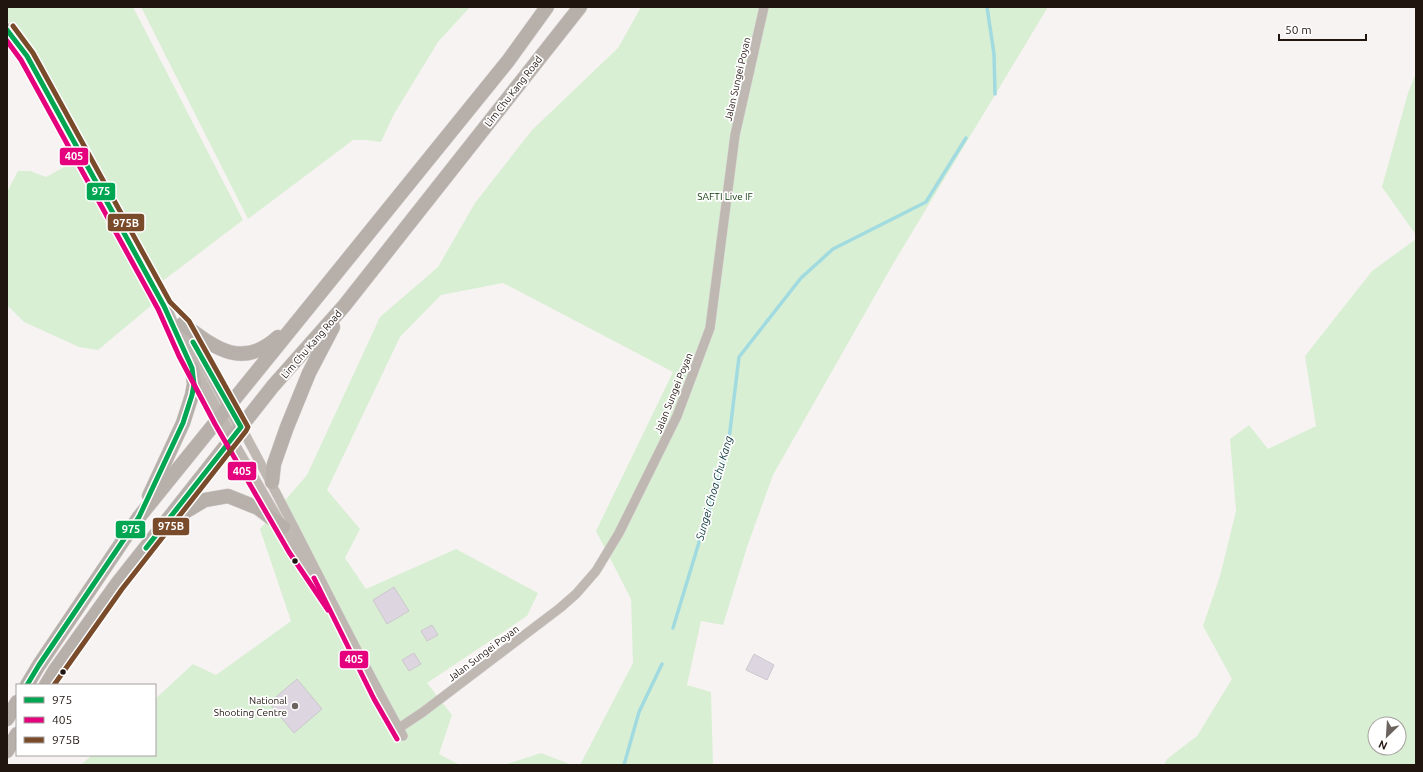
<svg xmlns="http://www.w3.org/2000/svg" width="1423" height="772" viewBox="0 0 1423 772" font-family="Ubuntu,sans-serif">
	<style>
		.green { fill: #d9efd4; fill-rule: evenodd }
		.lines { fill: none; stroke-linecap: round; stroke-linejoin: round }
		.stream { stroke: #a1dbe0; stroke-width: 3.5 }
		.building { fill: #ddd6e1; stroke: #ccc7cd }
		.street-casing { stroke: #d4d0cf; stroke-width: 10 }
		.secondary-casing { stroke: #d4d0cf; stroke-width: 14 }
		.primary-casing { stroke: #d4d0cf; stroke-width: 15 }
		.street { stroke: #bfb7b2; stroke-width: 9 }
		.secondary { stroke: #bdb6b1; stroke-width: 13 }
		.primary { stroke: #b7afaa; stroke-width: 14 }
		.bus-1-casing { stroke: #fff; stroke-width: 8 }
		.bus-2-casing { stroke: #fff; stroke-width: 8 }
		.bus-3-casing { stroke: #fff; stroke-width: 8 }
		.bus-1 { stroke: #00a651; stroke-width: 5 }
		.bus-2 { stroke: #e5007d; stroke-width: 5 }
		.bus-3 { stroke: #7a4b2a; stroke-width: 5 }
		.bus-dot { fill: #21150f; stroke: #fff; stroke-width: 1.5 }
		.poi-dot { fill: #6c635e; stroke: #fff; stroke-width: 1.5 }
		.labels { text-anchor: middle; stroke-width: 3.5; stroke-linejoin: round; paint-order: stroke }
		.street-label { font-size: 10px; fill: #21150f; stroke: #fff }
		.park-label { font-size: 10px; fill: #0b3807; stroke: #fff }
		.poi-label { font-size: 10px; fill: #21150f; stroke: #fff; text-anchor: end }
		.water-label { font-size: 11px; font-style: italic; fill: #083337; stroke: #fff }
		.line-badge { stroke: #fff; stroke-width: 1.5 }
		.badge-label { font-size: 11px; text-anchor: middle; font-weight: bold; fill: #fff }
	</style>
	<rect width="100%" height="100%" fill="#f7f3f2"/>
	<g class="green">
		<path d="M7,7H133L243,220L160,283L25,43L12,25L7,20Z"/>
		<path d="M141,7H470L438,42L394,114L381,142L366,140H353L248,219Z"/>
		<path d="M641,7H1048L893,264L773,475L747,547L723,625L701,621L687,685L711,692L713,765H580L633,663L631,599L596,531L673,372L503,283L441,295L400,337L327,490L360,529L345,558L366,589L456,549L538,593L527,616L427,683L452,715L439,754L460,765H81L92,755H155V699L193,664L216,675L291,621L260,529L307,475L380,317L438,267L475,203L532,130L618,48Z"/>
		<path d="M1416,73V235L1382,187L1408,93Z"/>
		<path d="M75,161L153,304L98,350L79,347L24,322L7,305V192L18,171H30L46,177Z"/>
		<path d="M1416,239V765H1164L1167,759L1197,736L1232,679L1203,626L1220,576L1236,511L1230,439L1249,425L1268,449L1316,426L1305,356L1372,271ZM1375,724H1399V748H1375Z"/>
		<path d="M541,753L572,765H504Z"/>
	</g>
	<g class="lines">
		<g class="stream">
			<path d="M987,7L994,54L995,94"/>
			<path d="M673,628L728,447L739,357L801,278L833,249L926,202L966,138"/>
			<path d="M624,765L639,712L662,664"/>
		</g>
	</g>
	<g class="building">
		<path d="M394,587L409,611L387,624L373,600Z"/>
		<path d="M432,625L438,635L427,641L421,631Z"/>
		<path d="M414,653L421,664L409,671L402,660Z"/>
		<path d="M754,654L774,665L767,680L746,670Z"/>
		<path d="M297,679L322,709L294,733L269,703Z"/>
	</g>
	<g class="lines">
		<defs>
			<g id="street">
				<path d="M241,427C297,529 346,634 403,736"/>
				<path d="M232,439L283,527L322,591"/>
				<path d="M399,728L423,712L560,608L576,594L596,571L619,533L677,416L710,328L735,135L764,7"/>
			</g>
			<g id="secondary">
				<path d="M7,30L27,56L164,306C183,352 207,395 232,439"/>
				<path d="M183,323L241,427"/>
			</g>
			<g id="primary">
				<path d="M183,324C215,348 242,370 278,337"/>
				<path d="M272,482L274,464L287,427L309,373L333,327"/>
				<path d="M149,496L183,423L192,395L194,384L192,368"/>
				<path d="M173,519L205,500L228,496L258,508L283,527"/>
				<path d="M27,685L39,665L139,517L508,61L547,7"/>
				<path d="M46,685L55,670L116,585L273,386L344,306L580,7"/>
				<path d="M7,719L17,702"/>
				<path d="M7,751L17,734"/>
			</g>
		</defs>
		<use href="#street" class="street-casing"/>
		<use href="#secondary" class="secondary-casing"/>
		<use href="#primary" class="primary-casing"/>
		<use href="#street" class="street"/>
		<use href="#secondary" class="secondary"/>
		<use href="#primary" class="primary"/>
		<defs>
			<g id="bus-1">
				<path d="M7,30L27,56L164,306L192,368L194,384L192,395L183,423L139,517L39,665L27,685"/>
				<path d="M146,548L241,427L193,342"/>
			</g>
			<g id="bus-2">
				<path d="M7,41L21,60L158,309L179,356L215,424L289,552L328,610"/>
				<path d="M314,578L374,699L397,739"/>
			</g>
			<path id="bus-3" d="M13,26L33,53L170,302L189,321L248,427L246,431L122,589L54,685"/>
		</defs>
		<use href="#bus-1" class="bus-1-casing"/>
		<use href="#bus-2" class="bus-2-casing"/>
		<use href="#bus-3" class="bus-3-casing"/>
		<use href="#bus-1" class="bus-1"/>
		<use href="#bus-2" class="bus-2"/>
		<use href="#bus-3" class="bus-3"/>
	</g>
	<g class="bus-dot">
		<circle cx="295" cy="561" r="3.5"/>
		<circle cx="63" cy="672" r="3.5"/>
	</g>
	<circle class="poi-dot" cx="295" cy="706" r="4"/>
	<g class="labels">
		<g class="street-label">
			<text transform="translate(737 79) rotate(-77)" y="4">Jalan Sungei Poyan</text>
			<text transform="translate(513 91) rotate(-52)" y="4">Lim Chu Kang Road</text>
			<text transform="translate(311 344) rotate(-49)" y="4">Lim Chu Kang Road</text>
			<text transform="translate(673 393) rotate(-68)" y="4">Jalan Sungei Poyan</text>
			<text transform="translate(483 653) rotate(-37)" y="4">Jalan Sungei Poyan</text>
		</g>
		<g class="park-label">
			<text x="725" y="200">SAFTI Live IF</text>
		</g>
		<g class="poi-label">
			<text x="287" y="704">National<tspan x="287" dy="12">Shooting Centre</tspan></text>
		</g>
		<g class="water-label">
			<text transform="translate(714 488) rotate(-74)" y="4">Sungei Choa Chu Kang</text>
		</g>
	</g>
	<g class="line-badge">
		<rect x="59" y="147" width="30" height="19" rx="4" fill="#e5007d"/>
		<rect x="86" y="182" width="30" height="19" rx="4" fill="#00a651"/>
		<rect x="107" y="213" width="38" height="19" rx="4" fill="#7a4b2a"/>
		<rect x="227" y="461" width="30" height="20" rx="4" fill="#e5007d"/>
		<rect x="152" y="517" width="38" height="19" rx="4" fill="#7a4b2a"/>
		<rect x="115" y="520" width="31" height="19" rx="4" fill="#00a651"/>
		<rect x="339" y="650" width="30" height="19" rx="4" fill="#e5007d"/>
	</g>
	<g class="badge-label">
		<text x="74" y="160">405</text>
		<text x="101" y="195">975</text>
		<text x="126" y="227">975B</text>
		<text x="242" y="475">405</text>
		<text x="171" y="530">975B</text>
		<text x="131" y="533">975</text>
		<text x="354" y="663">405</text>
	</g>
	<rect width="1423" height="772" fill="none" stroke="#21150f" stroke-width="16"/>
	<rect x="16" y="684" width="140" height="72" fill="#ffffff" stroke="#a6a19f"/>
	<rect x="24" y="697" width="20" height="6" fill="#00a651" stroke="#a6a19f"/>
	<text x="52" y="704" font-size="12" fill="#21150f">975</text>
	<rect x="24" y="717" width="20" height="6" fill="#e5007d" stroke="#a6a19f"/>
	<text x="52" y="724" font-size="12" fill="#21150f">405</text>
	<rect x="24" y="737" width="20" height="6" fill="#7a4b2a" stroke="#a6a19f"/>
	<text x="52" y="744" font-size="12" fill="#21150f">975B</text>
	<g transform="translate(1387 736) rotate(205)"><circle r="19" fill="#ffffff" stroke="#a6a19f"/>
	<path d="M0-3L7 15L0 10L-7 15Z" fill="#6c635e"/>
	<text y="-6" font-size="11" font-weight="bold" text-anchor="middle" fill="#21150f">N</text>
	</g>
	<path d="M1279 34v6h87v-6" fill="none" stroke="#21150f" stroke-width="2"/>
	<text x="1285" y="34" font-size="12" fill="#21150f" stroke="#ffffff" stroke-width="3" paint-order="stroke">50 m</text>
</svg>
